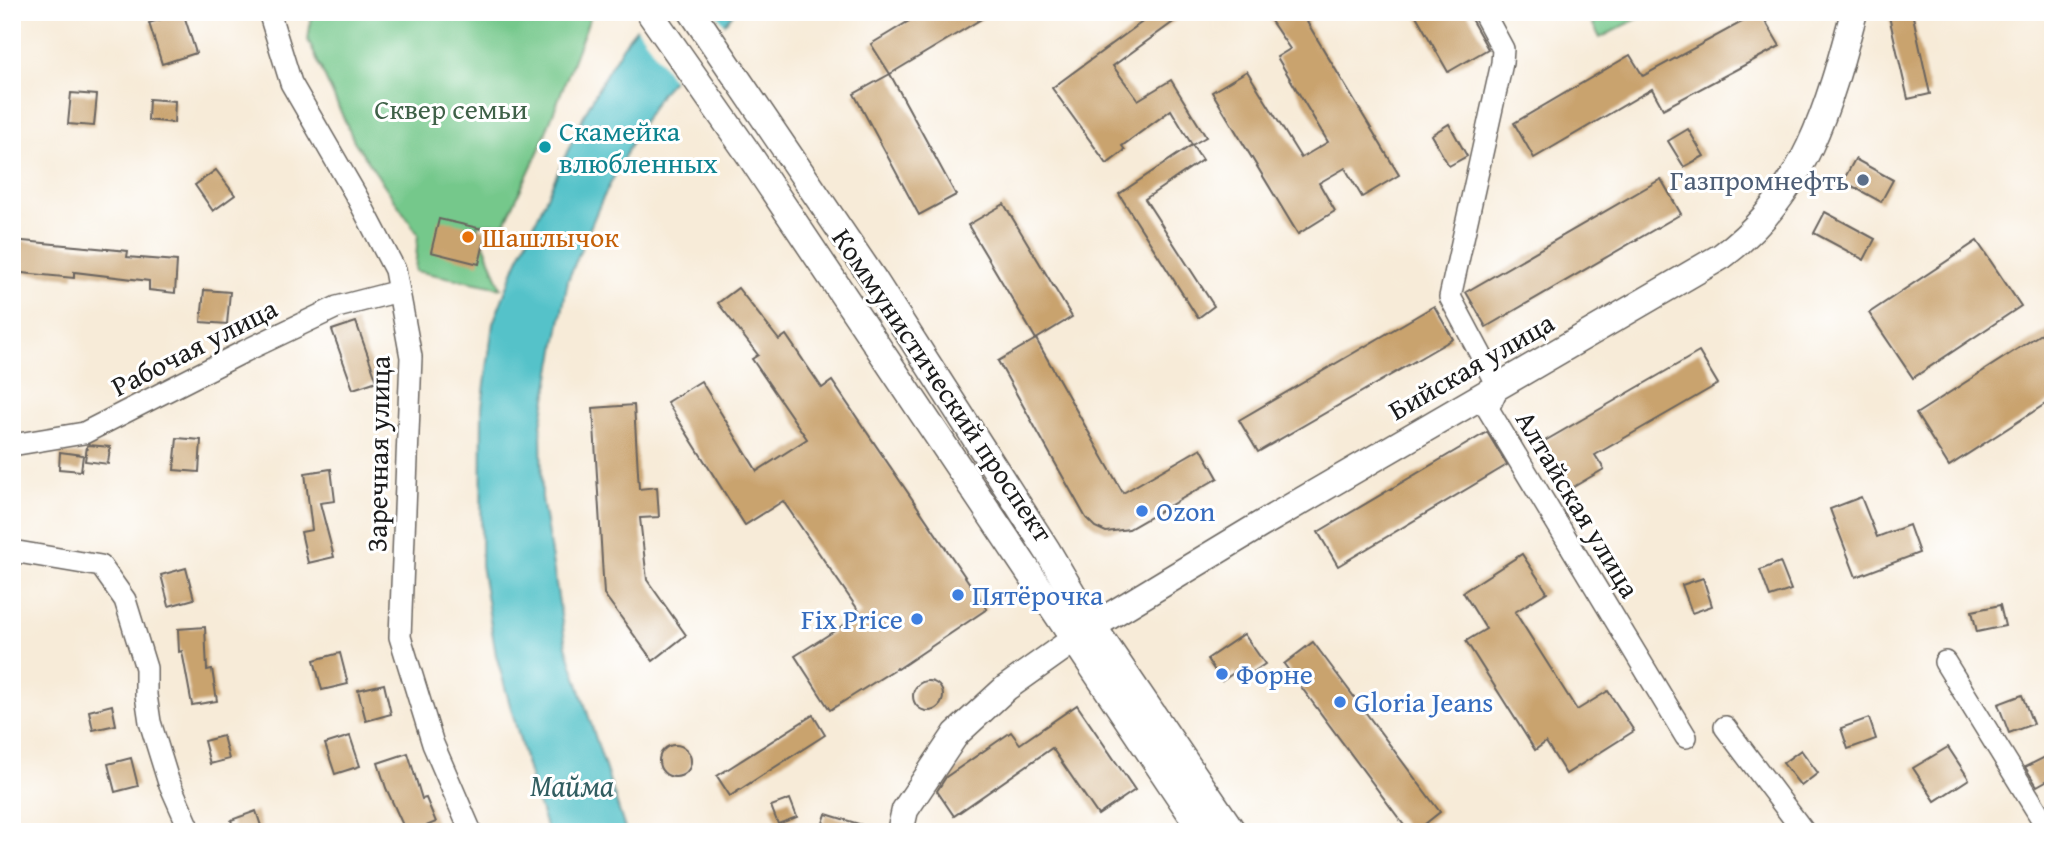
<svg xmlns="http://www.w3.org/2000/svg" width="2065" height="844" viewBox="0 0 2065 844" font-family="'Gentium Book Plus',serif">
	<style>
		.green { fill: #74c88b; stroke: #487254; stroke-width: 2 }
		.water { fill: #54c2c9; stroke: #386f72; stroke-width: 2 }
		.pier { fill: #f7ebd8 }
		.building { fill: #c9a36e }
		.lines { fill: none; stroke-linecap: round; stroke-linejoin: round }
		.minor-casing { stroke: #69645e; stroke-width: 24 }
		.major-casing { stroke: #69645e; stroke-width: 29 }
		.minor { stroke: #fff; stroke-width: 21 }
		.major { stroke: #fff; stroke-width: 26 }
		.culture-dot { fill: #0f9aa8; stroke: #fff; stroke-width: 2.5 }
		.service-dot { fill: #5c6f8a; stroke: #fff; stroke-width: 2.5 }
		.food-dot { fill: #e8710a; stroke: #fff; stroke-width: 2.5 }
		.shop-dot { fill: #3f7fe0; stroke: #fff; stroke-width: 2.5 }
		.labels { text-anchor: middle; stroke-width: 6; stroke-linejoin: round; paint-order: stroke }
		.park-label { font-size: 28px; fill: #3f6148; stroke: #fff }
		.culture-label { font-size: 28px; fill: #0d838f; stroke: #fff; text-anchor: start }
		.service-label { font-size: 28px; fill: #4e5e75; stroke: #fff; text-anchor: end }
		.food-label { font-size: 28px; fill: #c56008; stroke: #fff; text-anchor: start }
		.street-label { font-size: 28px; fill: #1c1c1c; stroke: #fff }
		.shop-label { font-size: 28px; fill: #366cbe; stroke: #fff; text-anchor: start }
		.water-label { font-size: 30px; font-style: italic; fill: #325e61; stroke: #fff }
	</style>
	<rect width="100%" height="100%" fill="#fff"/>
	<filter id="ink" filterUnits="userSpaceOnUse"><feTurbulence type="fractalNoise" baseFrequency=".0143" numOctaves="2"/><feDisplacementMap in="SourceGraphic" scale="14" xChannelSelector="R" yChannelSelector="G"/><feConvolveMatrix kernelMatrix="1 2 1 2 8 2 1 2 1" color-interpolation-filters="sRGB"/></filter>
	<filter id="wash" filterUnits="userSpaceOnUse"><feTurbulence type="fractalNoise" baseFrequency=".00686" numOctaves="4" result="noise"/><feDisplacementMap in="SourceGraphic" scale="28" xChannelSelector="R" yChannelSelector="G"/><feGaussianBlur stdDeviation="1.57" result="paint"/><feColorMatrix in="noise" values="0 0 0 0 0 0 0 0 0 0 0 0 0 0 0 0 0 1.4 0 .05"/><feComposite in="paint" operator="in"/></filter>
	<g filter="url(#wash)">
		<rect width="100%" height="100%" fill="#f7ebd8"/>
		<g class="green">
			<path d="M312,12H592L539,150L505,223L477,225L501,288L415,271L418,234L354,141L308,40Z"/>
			<path d="M1594,12H1649V13L1600,38L1588,15Z"/>
		</g>
		<path class="water" d="M650,12H735L661,93L638,130L601,202L568,280L541,425L542,498L566,646L626,832H548L535,794L496,655L481,565L482,407L493,323L517,262L584,115L607,72L629,37Z"/>
		<path class="pier" d="M645,12H716L726,27L675,83L635,25Z"/>
		<g id="blocks">
			<g class="building">
				<path d="M183,12L196,53L162,64L149,23Z"/>
				<path d="M924,12H993L890,74L871,44Z"/>
				<path d="M1156,12H1187L1113,66L1138,100L1171,80L1206,137L1192,145L1171,110L1122,146L1125,150L1107,164L1052,88Z"/>
				<path d="M1265,12H1321L1307,22L1399,175L1362,197L1345,168L1319,183L1335,211L1298,234L1212,92L1247,71L1301,158L1328,142L1277,57L1290,49Z"/>
				<path d="M1414,12H1467L1488,49L1448,72Z"/>
				<path d="M1760,12L1780,46L1663,109L1652,89L1534,158L1514,123L1630,55L1643,76Z"/>
				<path d="M1888,12H1912L1930,94L1908,99Z"/>
				<path d="M890,74L956,195L919,215L854,94Z"/>
				<path d="M71,93L97,95L94,126L68,124Z"/>
				<path d="M149,99L175,101L174,123L148,120Z"/>
				<path d="M1449,124L1467,156L1449,166L1431,135Z"/>
				<path d="M1688,129L1704,156L1684,167L1668,141Z"/>
				<path d="M1192,145L1202,160L1145,199L1214,306L1198,318L1119,194Z"/>
				<path d="M1855,159L1893,180L1881,202L1843,181Z"/>
				<path d="M216,170L235,195L213,211L195,185Z"/>
				<path d="M1661,179L1681,214L1486,327L1466,292Z"/>
				<path d="M1004,204L1072,317L1036,339L968,225Z"/>
				<path d="M1825,212L1875,239L1864,260L1814,233Z"/>
				<path d="M439,219L487,230L479,264L431,252Z"/>
				<path d="M12,240L128,251L127,257L177,261L175,293L149,290V281L74,272V278L12,272Z"/>
				<path d="M1977,241L2021,306L1913,378L1869,313Z"/>
				<path d="M738,288L779,340L786,335L822,388L832,381L987,609L898,669L897,668L830,710L795,656L861,614L783,501L745,525L667,402L701,381L757,471L807,439L752,359L758,355L718,303Z"/>
				<path d="M204,290L230,292L227,324L201,322Z"/>
				<path d="M1434,306L1453,339L1258,452L1239,420Z"/>
				<path d="M356,322L377,381L353,389L332,330Z"/>
				<path d="M2053,326V399L1949,466L1916,414Z"/>
				<path d="M1036,339L1123,493L1201,448L1218,478L1129,529L1106,532L1095,527L1086,518L998,361Z"/>
				<path d="M1699,352L1718,384L1595,455L1604,469L1570,489L1543,442Z"/>
				<path d="M634,405L639,489L657,487L659,517L640,518L647,580L686,635L653,661L604,594L593,408Z"/>
				<path d="M1487,432L1507,465L1338,566L1318,532Z"/>
				<path d="M177,438L201,440L199,472L174,470Z"/>
				<path d="M89,445L110,447L108,464L85,461L87,446Z"/>
				<path d="M60,452L83,455L81,471L59,469Z"/>
				<path d="M331,469L335,501L320,503L334,557L308,563L301,532L312,530L305,473Z"/>
				<path d="M1861,497L1877,537L1909,525L1919,553L1856,577L1830,509Z"/>
				<path d="M1522,554L1547,592L1515,612L1577,710L1608,691L1634,731L1566,774L1546,742L1535,750L1466,641L1486,629L1463,592Z"/>
				<path d="M1780,562L1791,590L1770,597L1760,570Z"/>
				<path d="M186,568L194,599L169,606L161,575Z"/>
				<path d="M1703,578L1712,606L1692,613L1682,585Z"/>
				<path d="M2000,605L2005,626L1977,632L1972,611Z"/>
				<path d="M205,627L207,670L212,669L217,701L192,705L182,651L179,652L178,629Z"/>
				<path d="M1244,634L1265,664L1241,680L1235,672L1222,681L1207,659Z"/>
				<path d="M1313,642L1440,812L1415,832H1409L1284,664Z"/>
				<path d="M340,653L348,684L322,690L314,660Z"/>
				<circle cx="928" cy="696" r="15"/>
				<path d="M384,684L391,714L366,721L358,690Z"/>
				<path d="M2022,695L2033,724L2009,733L1998,704Z"/>
				<path d="M112,705L116,725L93,730L89,711Z"/>
				<path d="M1077,705L1135,790L1098,815L1052,748L954,816L937,791L946,777L1011,732L1020,744Z"/>
				<path d="M813,715L825,735L730,796L717,776Z"/>
				<path d="M1869,718L1876,739L1848,749L1841,728Z"/>
				<path d="M223,736L229,759L210,764L204,741Z"/>
				<path d="M350,736L360,766L335,774L325,744Z"/>
				<circle cx="675" cy="761" r="16"/>
				<path d="M1948,747L1969,779L1935,801L1913,768Z"/>
				<path d="M1801,750L1818,773L1801,786L1783,763Z"/>
				<path d="M408,753L422,799L426,798L436,822L412,832H406L386,788L378,763Z"/>
				<path d="M2053,753V777L2037,786L2025,767Z"/>
				<path d="M131,758L138,786L115,792L108,764Z"/>
				<path d="M790,799L797,817L778,824L771,806Z"/>
				<path d="M256,811L263,832H235L231,820Z"/>
				<path d="M826,814L872,828V832H820Z"/>
			</g>
		</g>
	</g>
	<g filter="url(#ink)">
		<use href="#blocks" fill-opacity="0" stroke="#69645e" stroke-width="2"/>
		<g class="lines">
			<defs>
				<g id="minor">
					<path d="M269,12L291,83L357,197L395,270L411,357L400,637L433,744L471,832"/>
					<path d="M1483,12L1503,49L1502,63L1450,297L1498,387L1488,409L1686,737"/>
					<path d="M12,445L84,433L245,351L337,307L399,291"/>
					<path d="M12,551L101,566L125,600L146,668V695L150,722L168,780L191,832"/>
					<path d="M1945,662L2050,832"/>
					<path d="M1725,727L1804,832"/>
				</g>
				<g id="major">
					<path d="M649,12L750,156L1203,832"/>
					<path d="M692,12L874,280L1047,550L1084,613L1233,832"/>
					<path d="M900,832L905,810L956,734L1006,688L1093,626L1260,525L1722,256C1805,195 1829,106 1854,12"/>
				</g>
			</defs>
			<use href="#minor" class="minor-casing"/>
			<use href="#major" class="major-casing"/>
			<use href="#minor" class="minor"/>
			<use href="#major" class="major"/>
		</g>
	</g>
	<circle class="culture-dot" cx="545" cy="147" r="7"/>
	<circle class="service-dot" cx="1863" cy="180" r="7"/>
	<circle class="food-dot" cx="468" cy="237" r="7"/>
	<g class="shop-dot">
		<circle cx="1142" cy="511" r="7"/>
		<circle cx="958" cy="595" r="7"/>
		<circle cx="917" cy="619" r="7"/>
		<circle cx="1222" cy="674" r="7"/>
		<circle cx="1340" cy="702" r="7"/>
	</g>
	<g class="labels">
		<g class="park-label">
			<text x="451" y="119">Сквер семьи</text>
		</g>
		<g class="culture-label">
			<text x="559" y="141">Скамейка<tspan x="559" dy="32">влюбленных</tspan></text>
		</g>
		<g class="service-label">
			<text x="1849" y="190">Газпромнефть</text>
		</g>
		<g class="food-label">
			<text x="482" y="247">Шашлычок</text>
		</g>
		<g class="street-label">
			<text transform="translate(194 347) rotate(-27)" y="10">Рабочая улица</text>
			<text transform="translate(1471 366) rotate(-30)" y="10">Бийская улица</text>
			<text transform="translate(943 385) rotate(56)" y="10">Коммунистический проспект</text>
			<text transform="translate(378 454) rotate(-89)" y="10">Заречная улица</text>
			<text transform="translate(1578 504) rotate(59)" y="10">Алтайская улица</text>
		</g>
		<g class="shop-label">
			<text x="1156" y="521">Ozon</text>
			<text x="972" y="605">Пятёрочка</text>
			<text x="903" y="629" text-anchor="end">Fix Price</text>
			<text x="1236" y="684">Форне</text>
			<text x="1354" y="712">Gloria Jeans</text>
		</g>
		<g class="water-label">
			<text x="572" y="796">Майма</text>
		</g>
	</g>
	<rect width="2065" height="844" fill="none" stroke="#fff" stroke-width="42"/>
</svg>
